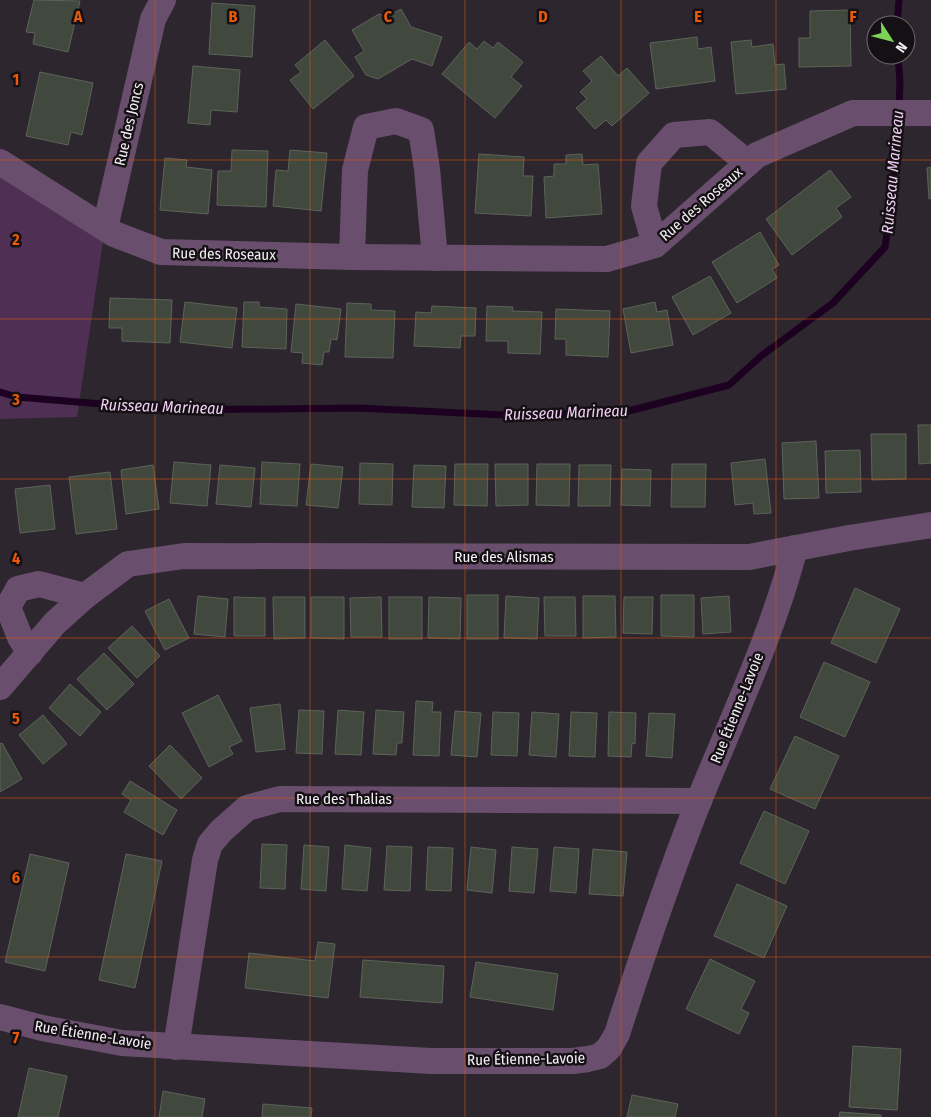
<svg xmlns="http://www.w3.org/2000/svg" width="931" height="1117" viewBox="0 0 931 1117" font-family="'Fira Sans Condensed',sans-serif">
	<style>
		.green { fill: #502f55 }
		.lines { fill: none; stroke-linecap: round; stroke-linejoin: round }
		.stream { stroke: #1c0121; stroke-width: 7 }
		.building { fill: #41483e; stroke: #5c6459 }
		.minor { stroke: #694f6d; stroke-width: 26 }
		.grid { fill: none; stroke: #e8590c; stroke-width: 1; stroke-opacity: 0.55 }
		.labels { text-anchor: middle; stroke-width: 5; stroke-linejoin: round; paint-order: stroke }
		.street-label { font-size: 15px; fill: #f4eff5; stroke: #141014 }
		.water-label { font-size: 16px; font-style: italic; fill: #f1cff5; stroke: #141014 }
		.grid-label { font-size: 16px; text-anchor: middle; font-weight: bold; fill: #e8590c; stroke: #141014; stroke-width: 5; stroke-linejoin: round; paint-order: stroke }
	</style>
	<rect width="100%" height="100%" fill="#2d262e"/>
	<path class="green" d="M0,160L105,228L77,417L0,419Z"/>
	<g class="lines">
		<g class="stream">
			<path d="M897,25L899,0"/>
			<path d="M898,55L900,82L899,107"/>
			<path d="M0,392L17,397L175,410L358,408L504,415L621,413L729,385L761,356L833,303L885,247L893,191L898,118"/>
		</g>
	</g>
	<g class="building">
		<path d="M34,0L80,1L68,52L33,44L35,33L26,32Z"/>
		<path d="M212,3L255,6L252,57L209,54Z"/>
		<path d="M401,9L411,27L442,37L432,66L412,59L378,79L366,75L355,57L364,51L352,30L379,14L387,17Z"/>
		<path d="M850,10L851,66L799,67V38H810V11Z"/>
		<path d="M697,37L698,49L711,47L715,81L656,89L650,43Z"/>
		<path d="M325,40L354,76L313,109L290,80L301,72L295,65Z"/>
		<path d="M751,40L752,47L773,44L775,65L784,64L786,89L736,94L731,42Z"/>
		<path d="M484,41L493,48L498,42L523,62L511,77L522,86L495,118L442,74L469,42L477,49Z"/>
		<path d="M601,56L618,76L627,68L649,93L612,126L606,120L595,129L576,108L587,99L580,92L592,81L583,71Z"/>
		<path d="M193,66L240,70L237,112L211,110L210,125L188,123Z"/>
		<path d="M40,72L93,83L82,135L71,132L68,145L26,136Z"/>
		<path d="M232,150L268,151L266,207L217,205L218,171H231Z"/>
		<path d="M290,150L327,153L321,211L273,206L276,170L288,171Z"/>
		<path d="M479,154L524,157L523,176H533L531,216L475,213Z"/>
		<path d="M582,154L583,165L598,164L602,214L546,218L544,177L554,176V164H566V155Z"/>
		<path d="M165,158L187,160L186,167L212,170L208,214L160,210Z"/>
		<path d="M931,167V198L929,199L927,168Z"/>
		<path d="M830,170L851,197L836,208L842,217L792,255L766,219Z"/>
		<path d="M760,232L779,265L772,269L777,278L737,303L712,262Z"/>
		<path d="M710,276L731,313L693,335L672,297Z"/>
		<path d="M110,298L172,300L170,343L122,341V328H109Z"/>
		<path d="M185,302L237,308L232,348L180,342Z"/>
		<path d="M244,302H259V307L287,309L286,349L242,347Z"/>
		<path d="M655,302L657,312L667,310L673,345L631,353L623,309Z"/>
		<path d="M347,303L371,304V310L395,311L393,358L345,357Z"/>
		<path d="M296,304L341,309L337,340L331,339L329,352H324L322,365L302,363L303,353L291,352Z"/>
		<path d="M432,306L476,308L475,336H461L460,348L414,346L416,312L431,313Z"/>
		<path d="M487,306L513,307L512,311L542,312L540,354L508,353V341H486Z"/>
		<path d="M556,309L610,311L608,357L566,355V339H555Z"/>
		<path d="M918,425H931V463L919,464Z"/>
		<path d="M871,434H906V479L872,480Z"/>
		<path d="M816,441L819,498L784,499L782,443Z"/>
		<path d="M860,450L861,492L826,493L825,451Z"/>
		<path d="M765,459L771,513L754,514L753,503L735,505L731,463Z"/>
		<path d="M174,462L211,465L207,506L170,503Z"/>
		<path d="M262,462L300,464L297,506L260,504Z"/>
		<path d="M360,463L393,464L392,505L359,504Z"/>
		<path d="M311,464L343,467L338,508L306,505Z"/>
		<path d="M455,464H488L487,506L454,505Z"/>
		<path d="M495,464H528V505L496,506Z"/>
		<path d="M537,464H570L569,506L536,505Z"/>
		<path d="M672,464H706L705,507H671Z"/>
		<path d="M153,465L159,509L126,514L121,470Z"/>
		<path d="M220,465L255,468L251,507L216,504Z"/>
		<path d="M414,465L446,466L444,508L412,507Z"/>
		<path d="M579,465H611L610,506H578Z"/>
		<path d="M622,469L651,470L650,506L621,505Z"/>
		<path d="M110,472L117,529L76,534L69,477Z"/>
		<path d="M50,485L55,529L20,533L15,489Z"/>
		<path d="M855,588L900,609L876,663L831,643Z"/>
		<rect x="467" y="595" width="31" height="44"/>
		<path d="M661,595H694V637L661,636Z"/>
		<path d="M198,596L228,599L225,637L194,634Z"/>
		<path d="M506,596L539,598L537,639L504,638Z"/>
		<path d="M583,596H615L616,637L583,638Z"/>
		<path d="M729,596L731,632L703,634L701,598Z"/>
		<path d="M234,597L265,598V636H234Z"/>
		<path d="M273,597H305V638L274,639Z"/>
		<path d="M311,597H344V639L311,638Z"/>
		<path d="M381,597L382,637H351L350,598Z"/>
		<rect x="389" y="597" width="33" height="42"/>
		<path d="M429,597L461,598L460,639L428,638Z"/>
		<path d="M544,597H575L576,636H545Z"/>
		<path d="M624,597H653L652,634L623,633Z"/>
		<path d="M169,599L189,638L165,650L145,611Z"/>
		<path d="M132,626L160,656L137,678L108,648Z"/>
		<path d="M104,653L134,684L107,710L77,679Z"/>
		<path d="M824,662L870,682L845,737L800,717Z"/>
		<path d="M70,684L101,712L80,736L49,708Z"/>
		<path d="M218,695L242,741L229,747L233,754L209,767L182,713Z"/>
		<path d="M416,701L433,702L432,712H441L439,756L413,755Z"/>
		<path d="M280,704L285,749L256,752L250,708Z"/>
		<path d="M299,710L324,711L322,754L296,753Z"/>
		<path d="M338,710L364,712L361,755L335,754Z"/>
		<path d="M376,710L404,712L402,743H397L396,755L373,754Z"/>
		<path d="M455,711L481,713L477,757L451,755Z"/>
		<path d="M493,712L519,713L517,756L491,755Z"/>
		<path d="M532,712L559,714L556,757L529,755Z"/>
		<path d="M571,712L597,713L595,757L569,756Z"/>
		<path d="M609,712L636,713L635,744L632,743L631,757L608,756Z"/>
		<path d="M649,713L675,714L672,758L646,756Z"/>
		<path d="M43,715L67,744L43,764L19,735Z"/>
		<path d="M795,736L839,756L815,809L770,789Z"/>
		<path d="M2,743L22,779L0,792V744Z"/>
		<path d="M170,745L202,778L181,799L149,766Z"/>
		<path d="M130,781L177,810L163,835L124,812L131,800L122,794Z"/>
		<path d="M764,811L809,831L785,884L740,863Z"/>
		<path d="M262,844L287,845L285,889L260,888Z"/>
		<path d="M304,845L329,847L326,891L301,889Z"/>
		<path d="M345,845L371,848L367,891L342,889Z"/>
		<path d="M387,846L412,847L410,891L384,890Z"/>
		<path d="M428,847L453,848L451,891L426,890Z"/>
		<path d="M471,847L496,850L492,893L467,890Z"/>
		<path d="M512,847L538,849L534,893L509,891Z"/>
		<path d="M554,847L579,849L576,893L550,891Z"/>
		<path d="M593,849L627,852L623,896L589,894Z"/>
		<path d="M30,854L69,863L45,971L5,962Z"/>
		<path d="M126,854L162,861L135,988L99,980Z"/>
		<path d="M737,884L787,906L764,958L714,936Z"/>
		<path d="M318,942L335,944L328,998L245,988L249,953L315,961Z"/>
		<path d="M710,959L755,981L741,1009L749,1013L739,1034L686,1009Z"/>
		<path d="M363,960L444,966L442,1003L360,997Z"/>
		<path d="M476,962L558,974L553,1010L470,997Z"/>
		<path d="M853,1046L901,1049L897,1110L849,1107Z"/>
		<path d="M29,1068L67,1076L58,1117H18Z"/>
		<path d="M163,1091L205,1099L202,1117H159Z"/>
		<path d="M632,1095L678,1104L675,1117H627Z"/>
		<path d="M263,1104L312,1108L311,1117H262Z"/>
		<path d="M840,1112L881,1115V1117H839Z"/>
	</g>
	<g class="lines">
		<g class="minor">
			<path d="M0,162L114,234L161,252L352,257L607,259L655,245L757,155L853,113H931"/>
			<path d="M105,228L153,19L163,0"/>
			<path d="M655,245L644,206L649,163L674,135L710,132L748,163"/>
			<path d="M352,257L355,170L366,127L396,121L421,130L427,169L435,258"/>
			<path d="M30,653L20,637L8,607L18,589L39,584L85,596"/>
			<path d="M0,687L55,623L85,596L128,564L184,556L749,557L849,538L931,525"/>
			<path d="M0,1017L42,1028L122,1043L431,1061H573L588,1059L600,1056L609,1048L617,1034C642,956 668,879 698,803C732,719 772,636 795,548"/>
			<path d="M176,1047L205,860L210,844L221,831L247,808L280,799L699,801"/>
		</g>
	</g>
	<path class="grid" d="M155,0V1117M310,0V1117M465,0V1117M621,0V1117M776,0V1117M0,160H931M0,319H931M0,479H931M0,638H931M0,798H931M0,957H931"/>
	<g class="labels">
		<g class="street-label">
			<text transform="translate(129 124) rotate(-77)" y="5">Rue des Joncs</text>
			<text transform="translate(701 204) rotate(-41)" y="5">Rue des Roseaux</text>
			<text transform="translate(224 254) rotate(1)" y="5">Rue des Roseaux</text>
			<text x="504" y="562">Rue des Alismas</text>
			<text transform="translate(737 708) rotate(-68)" y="5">Rue Étienne-Lavoie</text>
			<text x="344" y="804">Rue des Thalias</text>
			<text transform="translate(93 1035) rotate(9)" y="5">Rue Étienne-Lavoie</text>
			<text transform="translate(526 1059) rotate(-1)" y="5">Rue Étienne-Lavoie</text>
		</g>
		<g class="water-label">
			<text transform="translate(892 172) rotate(-85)" y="6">Ruisseau Marineau</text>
			<text transform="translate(162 406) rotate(2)" y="6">Ruisseau Marineau</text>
			<text transform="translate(566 412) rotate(-2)" y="6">Ruisseau Marineau</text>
		</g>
	</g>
	<g class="grid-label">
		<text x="78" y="22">A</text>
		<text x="233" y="22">B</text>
		<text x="388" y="22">C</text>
		<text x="543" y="22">D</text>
		<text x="698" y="22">E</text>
		<text x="853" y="22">F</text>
		<text x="16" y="85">1</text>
		<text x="16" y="245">2</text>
		<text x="16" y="405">3</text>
		<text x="16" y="564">4</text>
		<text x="16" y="724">5</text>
		<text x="16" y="883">6</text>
		<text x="16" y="1043">7</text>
	</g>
	<g transform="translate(891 40) rotate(126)"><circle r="24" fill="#141014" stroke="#6e696e"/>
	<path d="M0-4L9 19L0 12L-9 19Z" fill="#7dd154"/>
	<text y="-8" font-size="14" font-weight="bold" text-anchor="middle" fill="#f4eff5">N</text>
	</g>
</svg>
